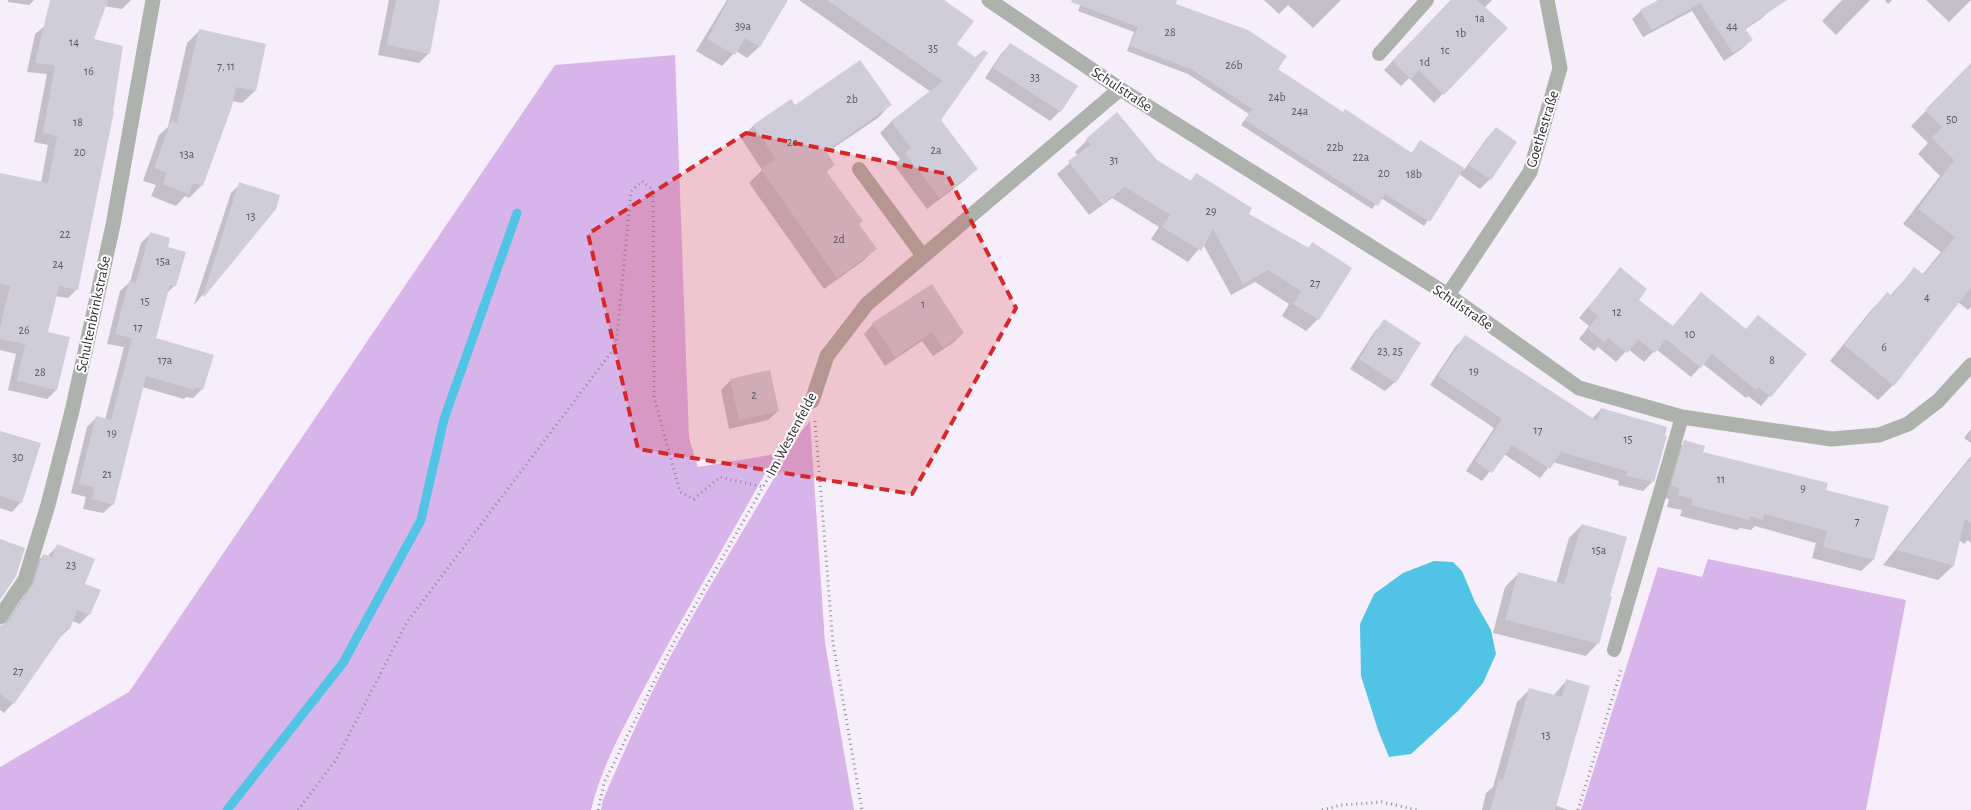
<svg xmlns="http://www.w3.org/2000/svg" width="1971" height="810" viewBox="0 0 1971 810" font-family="'Alegreya Sans',sans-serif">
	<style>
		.green { fill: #d7b4ea }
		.water { fill: #51c4e5 }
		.shadow { fill: #0003 }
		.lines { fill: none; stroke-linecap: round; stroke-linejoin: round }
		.stream { stroke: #51c4e5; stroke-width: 9 }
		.building { fill: #d0cddb }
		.path { stroke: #908b93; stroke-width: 3; stroke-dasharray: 1 4; stroke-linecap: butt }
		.service { stroke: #aeb2ac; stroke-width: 14 }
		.minor { stroke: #aeb2ac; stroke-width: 15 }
		.marked { fill: #d62828; fill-opacity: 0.2; stroke: #d62828; stroke-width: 4; stroke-dasharray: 10 6; stroke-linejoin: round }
		.labels { text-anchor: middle; stroke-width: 4; stroke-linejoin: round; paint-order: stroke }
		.number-label { font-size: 12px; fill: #5a565e }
		.street-label { font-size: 15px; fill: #322f34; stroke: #fff }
	</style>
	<rect width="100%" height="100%" fill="#f6eefa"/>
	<g class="green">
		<path d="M675,55L689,438L698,467L776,454C734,530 690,603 649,679C627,721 602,764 591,810H0V767L129,692L555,65Z"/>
		<path d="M810,421L825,643L854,810H601L603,800C624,751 646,702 671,655C712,580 758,507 801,432Z"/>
		<path d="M1708,559L1906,600L1866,810H1581L1658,567L1702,577Z"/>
	</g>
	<path class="water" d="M1434,561L1453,562L1462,571L1475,602L1491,630L1496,654L1483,683L1458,711L1411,754L1389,757L1378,730L1361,676L1360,624L1374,594L1403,573Z"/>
	<g class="shadow">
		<path d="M8,0H34L29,5L8,2Z"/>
		<path d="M77,0H131L122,9L104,6L92,40L77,289L68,298L55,296L47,333L56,390L47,399L8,390L16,354L0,350V175L41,183L48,145L34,142L47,74L27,72L35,34Z"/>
		<path d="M389,0H439L429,53L419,63L378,55Z"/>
		<path d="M727,0H787L759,47L747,58L736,51L722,66L696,51Z"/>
		<path d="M799,0H941L956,44L939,120L976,169L965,180L927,209L894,165L900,159L880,133L891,122L931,92Z"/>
		<path d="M1082,0H1176L1174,5L1342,114L1411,154L1420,142L1464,170L1487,138L1496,128L1516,142L1490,179L1480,189L1459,174L1424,226L1381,198L1372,209L1241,125L1249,114L1188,74L1127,51L1134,32L1078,11Z"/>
		<path d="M1264,0H1341L1313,28L1288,5L1279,14Z"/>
		<path d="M1451,0H1492L1484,8L1506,28L1434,103L1409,78L1401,86L1384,70Z"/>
		<path d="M1660,0H1763L1770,10L1761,19L1744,30L1751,40L1743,48L1724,61L1692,11L1643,37L1632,19L1641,11Z"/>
		<path d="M1842,0H1870L1836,35L1822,21Z"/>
		<path d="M1885,0H1892L1888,4Z"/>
		<path d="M1926,0H1971L1949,22Z"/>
		<path d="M199,31L255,91L242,103L232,101L202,185L189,198L185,196L176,206L151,196L156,185L143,181L159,135L168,127L187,43Z"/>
		<path d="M1010,44L1060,111L1050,121L985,78L1001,54Z"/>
		<path d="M1971,65V307L1968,310L1958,302L1893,385L1878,400L1830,361L1872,309L1887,294L1890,296L1914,269L1922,275L1941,252L1903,224L1940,176L1918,154L1928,143L1911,126Z"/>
		<path d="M890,105L878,118L826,153L834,165L826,172L858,225L875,249L863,261L824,289L749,183L762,170L741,138L753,126L795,107Z"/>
		<path d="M1087,140L1156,161L1190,181L1196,175L1247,214L1307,249L1312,244L1318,319L1306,331L1282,316L1289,304L1255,282L1231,295L1203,244L1188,262L1151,239L1159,227L1112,198L1089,215L1057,174L1078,156L1075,152Z"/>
		<path d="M240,184L274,209L194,305L231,193Z"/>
		<path d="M150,234L166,248L175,285L166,294L154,339L202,389L193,398L186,397L184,399L142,387L113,504L103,513L83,509L86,497L71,493L87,427L96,418L105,420L124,347L107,344L120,291L130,282L141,243Z"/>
		<path d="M1620,269L1637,300L1672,327L1701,294L1746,330L1805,354L1761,406L1748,396L1746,398L1703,364L1691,377L1656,349L1644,362L1628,349L1616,362L1598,347L1594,351L1579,339L1589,326L1579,318Z"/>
		<path d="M1385,321L1395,382L1385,391L1350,369L1375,331Z"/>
		<path d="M873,324L963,333L953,343L933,356L922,341L885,366L864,334Z"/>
		<path d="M1466,337L1592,419L1601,409L1663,436L1653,481L1643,491L1618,485L1619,481L1553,462L1540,478L1504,454L1482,481L1466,471L1494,428L1430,385L1456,346Z"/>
		<path d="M730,381L778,411L768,420L729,429L721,390Z"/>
		<path d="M1971,429V443L1964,438Z"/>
		<path d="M0,432L21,502L12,512L0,508Z"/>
		<path d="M1685,442L1702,453L1824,491L1873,560L1861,571L1812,558L1816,543L1755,526L1751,530L1740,528L1737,530L1680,516L1682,510L1667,507L1669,499L1660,497L1673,453Z"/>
		<path d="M1971,456V543L1968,540L1964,544L1959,540L1953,566L1938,580L1883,565Z"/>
		<path d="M1582,525L1608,597L1598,643L1586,656L1493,633L1505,587L1518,574L1556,584L1569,538Z"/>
		<path d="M57,546L83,585L89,614L80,624L72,621L69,629L59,638L13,703L4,713L0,710V630L24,596L33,565L43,556L47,557Z"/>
		<path d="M1567,680L1555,805L1568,810H1482L1486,793L1493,787L1517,702L1530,689L1553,696Z"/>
	</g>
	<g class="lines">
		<path class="stream" d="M227,810L343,663L421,520L444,419L517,213"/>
	</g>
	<g class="building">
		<path d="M50,0H108L94,39L123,46L113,111H114L78,290L59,286L48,332L70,337L57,390L17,381L25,344L0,339V328L10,286L0,284V173L48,183L57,136L43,133L55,65L35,63Z"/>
		<path d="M396,0H440L430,54L387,45Z"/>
		<path d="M729,0H788L760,47L745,38L735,55L707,39Z"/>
		<path d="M827,0H944L974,21L957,44L975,57L984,50L988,53L941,120L978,169L939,198L905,153L911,148L891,121L943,81Z"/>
		<path d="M1072,0H1177L1176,4L1248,30L1287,56L1278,69L1343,112L1345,109L1412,153L1420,140L1464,168L1430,222L1385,194L1378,206L1245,120L1252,109L1193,70L1130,46L1138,27L1071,2Z"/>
		<path d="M1451,0H1477L1508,28L1444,95L1419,70L1411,79L1392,61Z"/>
		<path d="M1658,0H1787L1745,28L1753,40L1733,53L1700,3L1652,30L1640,10Z"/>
		<path d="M199,29L266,44L256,91L236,87L232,106L203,186L193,183L189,194L163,184L167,173L154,168L171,121L177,123Z"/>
		<path d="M1010,43L1078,86L1061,112L993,68Z"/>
		<path d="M860,60L892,105L826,151L835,165L826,171L863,221L859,224L877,249L837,278L761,169L776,159L753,125L791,99L795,105Z"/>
		<path d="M1971,63V287L1894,386L1844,345L1887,292L1892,296L1914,267L1924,275L1955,237L1918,209L1954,160L1932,138L1942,127L1925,110Z"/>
		<path d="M1117,112L1157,160L1191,181L1196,173L1252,208L1249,214L1309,248L1312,242L1352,268L1319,320L1293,304L1301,291L1268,270L1243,284L1213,229L1201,251L1162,227L1170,215L1125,187L1102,204L1068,161L1091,145L1086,139Z"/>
		<path d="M1496,127L1517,142L1491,180L1469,165Z"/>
		<path d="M239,182L280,195L276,209L204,297L203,296Z"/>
		<path d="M150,232L170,238L168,247L186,252L176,286L170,285L156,338L214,355L203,390L195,387L194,390L146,376L114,505L92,499L94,487L79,484L96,416L111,420L132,338L115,334L129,281L136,283Z"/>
		<path d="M1620,267L1647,289L1639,300L1673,326L1701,292L1746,329L1758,315L1807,354L1771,397L1758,387L1756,390L1712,354L1701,368L1666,339L1655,353L1638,339L1627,353L1608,338L1604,342L1588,329L1598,316L1588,308Z"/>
		<path d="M932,284L964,333L943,348L932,332L895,357L872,323Z"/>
		<path d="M1384,319L1421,343L1396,383L1359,359Z"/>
		<path d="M1465,335L1597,421L1601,408L1667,427L1665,436H1667L1654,482L1626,476L1627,471L1561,452L1550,469L1512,445L1492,473L1475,461L1502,419L1438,376Z"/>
		<path d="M770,370L779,411L739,420L730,379Z"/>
		<path d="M0,431L41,443L22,503L0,496Z"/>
		<path d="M1684,440L1705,446L1703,452L1828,483L1826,490L1889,506L1874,560L1823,547L1827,531L1764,514L1763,520L1751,516L1749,520L1691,505L1693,499L1678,495L1680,488L1671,486Z"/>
		<path d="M1971,458V523L1965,519L1954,566L1897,550Z"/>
		<path d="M1582,524L1627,537L1610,596L1612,597L1599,644L1505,620L1518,572L1564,584Z"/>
		<path d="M0,539L25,548L16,576L0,600Z"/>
		<path d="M57,544L95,559L85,584L101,590L90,615L77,610L70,629L67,628L14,704L0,694V626L8,622L33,585L43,554L52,557Z"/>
		<path d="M1566,679L1590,686L1555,810H1490L1499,779L1503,780L1529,688L1562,697Z"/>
	</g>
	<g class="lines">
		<g class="path">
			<path d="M815,421L833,643L862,810"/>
			<path d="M298,810L336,760L407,622L616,346L631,191L642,181L653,190L654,397L680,492L694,499L720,477L763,487"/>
			<path d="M598,810L604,783L673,644L802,419"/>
			<path d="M1322,810L1341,805L1382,802L1417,810"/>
			<path d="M1578,810L1621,670"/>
		</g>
		<g class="service">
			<path d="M1379,54L1427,0"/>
			<path d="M859,169L923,256"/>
			<path d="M1614,650L1682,417"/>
		</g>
		<g class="minor">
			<path d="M989,0L1120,89L1448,295L1579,388L1682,417L1831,439L1879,435L1908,424L1938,401L1971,365"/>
			<path d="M1448,295L1530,172L1560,68L1547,0"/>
			<path d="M812,401L827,356L867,304L1120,89"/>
			<path d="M0,617L25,580L48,505L72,411L113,225L153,0"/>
		</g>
	</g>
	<path class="marked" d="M746,133L947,174L1016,308L912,494L638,449L588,234Z"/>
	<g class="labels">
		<g class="number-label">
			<text x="1480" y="22">1a</text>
			<text x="743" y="30">39a</text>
			<text x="1732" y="30">44</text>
			<text x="1170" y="36">28</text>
			<text x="1461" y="37">1b</text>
			<text x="74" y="46">14</text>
			<text x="933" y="52">35</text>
			<text x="1445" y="54">1c</text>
			<text x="1425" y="66">1d</text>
			<text x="1234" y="69">26b</text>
			<text x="226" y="70">7, 11</text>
			<text x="89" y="75">16</text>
			<text x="1035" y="81">33</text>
			<text x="1277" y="101">24b</text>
			<text x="852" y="103">2b</text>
			<text x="1300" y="115">24a</text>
			<text x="1952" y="123">50</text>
			<text x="78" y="126">18</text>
			<text x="792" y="146">2c</text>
			<text x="1335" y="151">22b</text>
			<text x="936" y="154">2a</text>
			<text x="80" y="156">20</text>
			<text x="187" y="158">13a</text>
			<text x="1361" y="161">22a</text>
			<text x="1114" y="164">31</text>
			<text x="1384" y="177">20</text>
			<text x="1414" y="178">18b</text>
			<text x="1211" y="215">29</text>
			<text x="251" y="220">13</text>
			<text x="65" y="238">22</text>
			<text x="839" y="243">2d</text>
			<text x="163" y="265">15a</text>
			<text x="58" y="268">24</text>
			<text x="1315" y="287">27</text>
			<text x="1927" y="301">4</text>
			<text x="145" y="305">15</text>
			<text x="923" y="308">1</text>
			<text x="1617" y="316">12</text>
			<text x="138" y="331">17</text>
			<text x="24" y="334">26</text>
			<text x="1690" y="338">10</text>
			<text x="1884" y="351">6</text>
			<text x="1390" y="355">23, 25</text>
			<text x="165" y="364">17a</text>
			<text x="1772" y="364">8</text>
			<text x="1474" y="375">19</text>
			<text x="40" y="376">28</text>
			<text x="754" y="399">2</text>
			<text x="1538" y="434">17</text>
			<text x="112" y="437">19</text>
			<text x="1628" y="443">15</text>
			<text x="18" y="461">30</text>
			<text x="107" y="478">21</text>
			<text x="1721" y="483">11</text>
			<text x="1803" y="492">9</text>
			<text x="1857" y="525">7</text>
			<text x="1599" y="554">15a</text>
			<text x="71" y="569">23</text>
			<text x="18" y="675">27</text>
			<text x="1546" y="739">13</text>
		</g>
		<g class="street-label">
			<text transform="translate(1122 89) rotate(33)" y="5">Schulstraße</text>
			<text transform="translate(1542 129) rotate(-73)" y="5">Goethestraße</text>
			<text transform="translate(1463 307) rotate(34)" y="5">Schulstraße</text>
			<text transform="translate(93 314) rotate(-78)" y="5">Schultenbrinkstraße</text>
			<text transform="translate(791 434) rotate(-62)" y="5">Im Westenfelde</text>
		</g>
	</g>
</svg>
